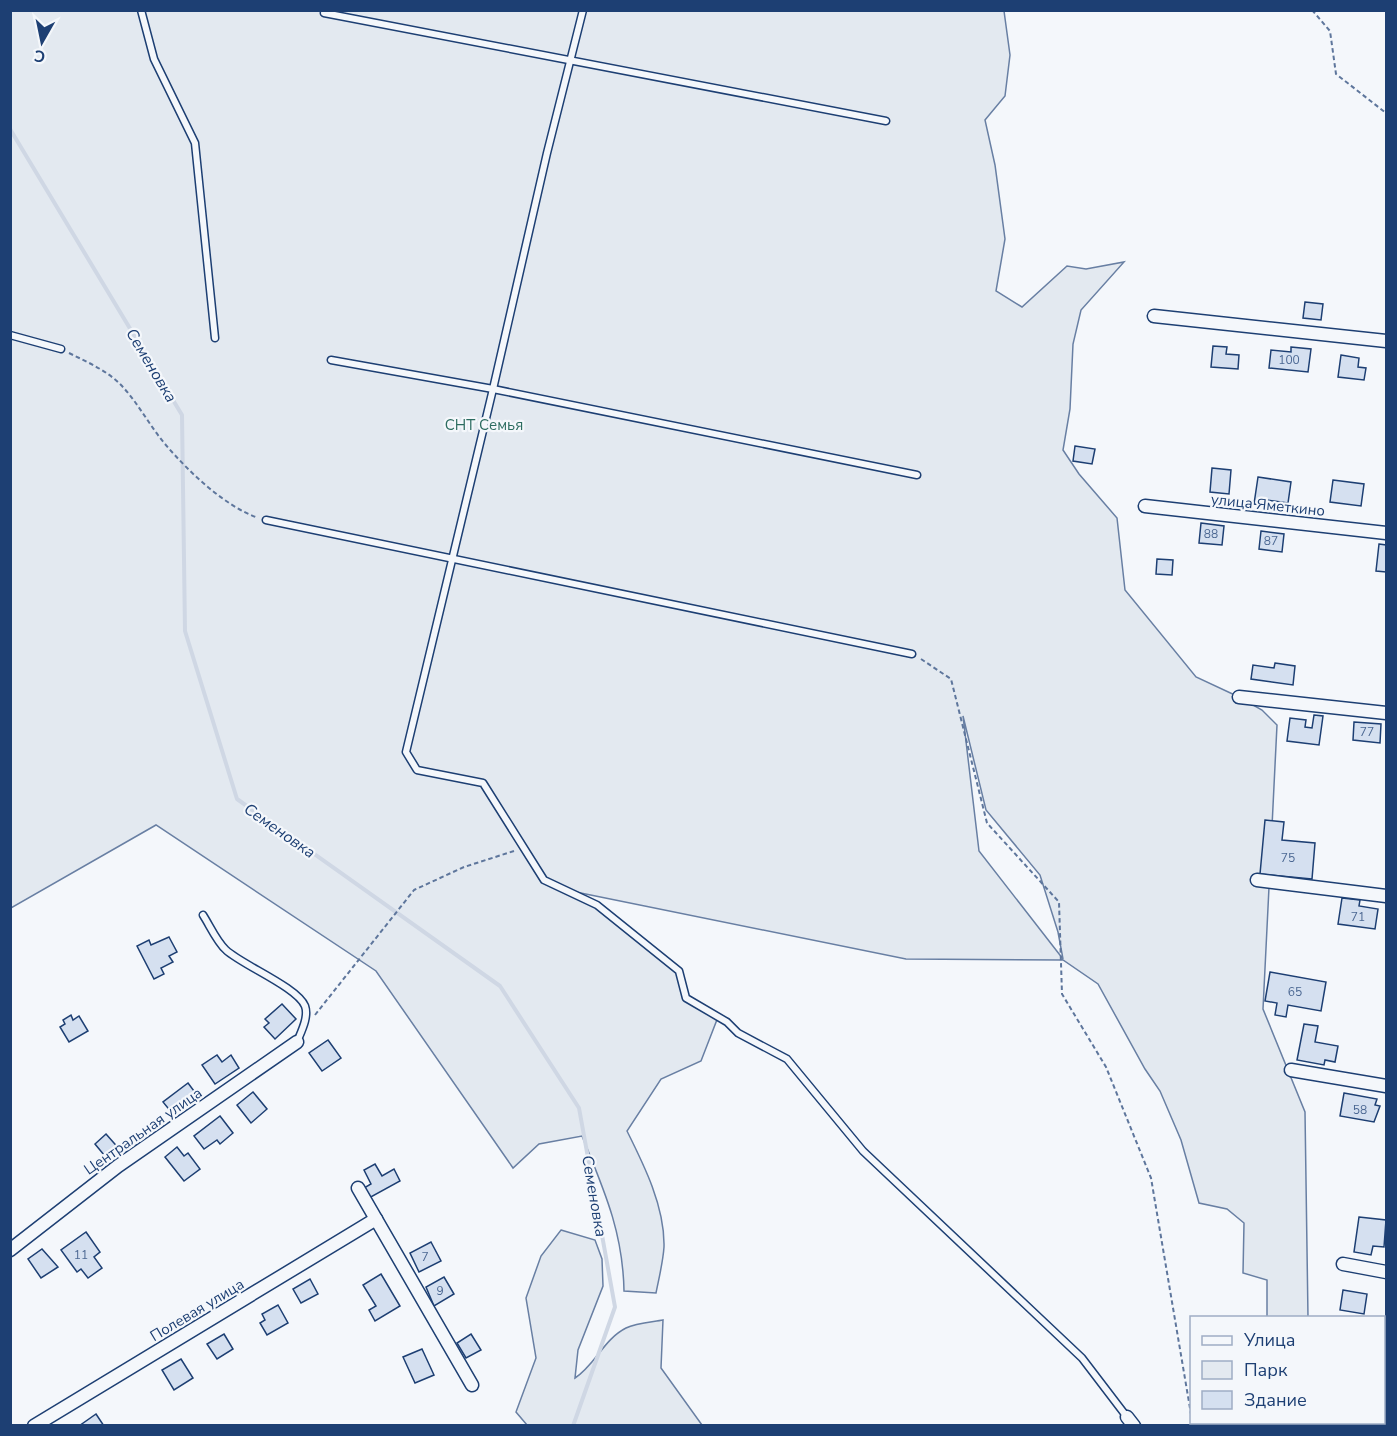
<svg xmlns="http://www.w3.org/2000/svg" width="1397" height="1436" viewBox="0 0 1397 1436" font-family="'Nunito Sans',sans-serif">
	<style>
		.green { fill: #e3e9f0; stroke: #687fa3; stroke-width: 1.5; fill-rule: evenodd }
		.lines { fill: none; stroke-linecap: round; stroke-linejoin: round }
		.stream { stroke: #cfd7e4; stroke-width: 4 }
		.building { fill: #d5e0f0; stroke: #1d3f73; stroke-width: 1.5 }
		.lane-casing { stroke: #1d3f73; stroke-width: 9 }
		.street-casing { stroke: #1d3f73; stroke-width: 15 }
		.path { stroke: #5e769c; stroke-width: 2; stroke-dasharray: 4.5 3; stroke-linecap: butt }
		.lane { stroke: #f4f7fb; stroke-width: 6 }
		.street { stroke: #f4f7fb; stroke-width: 12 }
		.labels { text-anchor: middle; stroke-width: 4.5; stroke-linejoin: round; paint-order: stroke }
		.number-label { font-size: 12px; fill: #4b6792 }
		.park-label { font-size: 15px; fill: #2c6c60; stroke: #f4f7fb }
		.street-label { font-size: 15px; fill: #1d3f73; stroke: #f4f7fb }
		.water-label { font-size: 16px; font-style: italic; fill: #1d3f73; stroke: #f4f7fb }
	</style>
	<rect width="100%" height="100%" fill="#f4f7fb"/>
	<g class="green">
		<path d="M11,11H1004L1010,55L1005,96L985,120L995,165L1005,239L996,291L1022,307L1067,266L1086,269L1124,262L1081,310L1073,344L1070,409L1063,450L1079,474L1117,518L1125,590L1196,677L1239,697L1262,710L1277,725L1263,1009L1305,1112L1308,1317H1267V1280L1243,1273L1244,1223L1227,1209L1199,1203L1181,1140L1160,1091L1145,1069L1098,984L1063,960L906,959L566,890L597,905L679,971L686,998L718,1017L701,1061L661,1079L627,1131C644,1165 665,1207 664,1247C663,1262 659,1278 656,1293L624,1291C623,1232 604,1190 582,1136L539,1144L513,1168L376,971L156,825L11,908ZM963,716L986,810L1040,875L1058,932L1063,959L979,851Z"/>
		<path d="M561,1230L595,1240L602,1259L603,1286L578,1350L575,1378C595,1365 604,1339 626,1328C636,1323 652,1322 663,1320L661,1368L702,1425H527L516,1412L536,1358L526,1298L541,1256Z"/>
	</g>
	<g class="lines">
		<path class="stream" d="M10,129L182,415L185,631L237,799L500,986L579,1108L615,1307L573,1426"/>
	</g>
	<g class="building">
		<path d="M1305,302L1323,304L1321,320L1303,318Z"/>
		<path d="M1213,346L1227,347L1226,354L1239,355L1238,369L1211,367Z"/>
		<path d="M1291,347L1311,349L1308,372L1269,368L1271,350L1291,352Z"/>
		<path d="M1341,355L1359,358L1358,367L1366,368L1364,380L1338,377Z"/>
		<path d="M1075,446L1095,449L1092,464L1073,461Z"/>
		<path d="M1212,468L1231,470L1229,494L1210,492Z"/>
		<path d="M1258,477L1291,482L1288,503L1267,500L1266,505L1254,504Z"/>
		<path d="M1333,480L1364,484L1361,506L1330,502Z"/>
		<path d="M1201,523L1224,526L1222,545L1199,543Z"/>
		<path d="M1261,531L1284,534L1282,552L1259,549Z"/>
		<path d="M1379,544L1386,545V572L1376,571Z"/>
		<path d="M1157,559L1173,560L1172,575L1156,574Z"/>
		<path d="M1275,663L1295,666L1293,685L1251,679L1253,665L1274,668Z"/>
		<path d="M1314,715L1323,716L1319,745L1287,741L1290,718L1306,720L1305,727L1312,728Z"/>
		<path d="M1354,722L1381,724L1380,743L1353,740Z"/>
		<path d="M1265,820L1284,822L1282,840L1315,843L1312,879L1260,874Z"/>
		<path d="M1342,898L1360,900L1359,906L1378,909L1375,929L1338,924Z"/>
		<path d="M169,937L177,952L169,956L173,962L161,968L164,974L154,979L137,946L149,940L151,945Z"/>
		<path d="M1270,972L1326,982L1321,1011L1288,1005L1286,1017L1275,1015L1277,1003L1265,1001Z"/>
		<path d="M282,1004L296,1019L275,1039L264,1027L269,1023L265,1019Z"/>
		<path d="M71,1015L73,1020L79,1016L88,1031L69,1042L60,1027L65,1024L63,1020Z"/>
		<path d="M1304,1024L1318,1026L1315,1042L1338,1046L1335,1062L1325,1060L1324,1065L1297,1060Z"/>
		<path d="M328,1040L341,1058L322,1071L309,1053Z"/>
		<path d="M217,1055L222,1062L231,1055L239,1068L215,1084L202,1065Z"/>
		<path d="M188,1083L197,1095L172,1113L163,1102Z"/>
		<path d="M253,1092L267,1109L251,1123L237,1105Z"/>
		<path d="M1344,1093L1377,1099L1375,1105L1380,1106L1374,1122L1340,1116Z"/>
		<path d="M220,1116L233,1133L220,1144L217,1140L204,1149L194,1136Z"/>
		<path d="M106,1134L121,1151L109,1161L95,1144Z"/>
		<path d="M177,1147L184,1156L188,1153L200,1169L184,1181L165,1157Z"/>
		<path d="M375,1164L382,1176L394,1169L400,1181L369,1198L364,1188L371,1184L364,1170Z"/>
		<path d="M1359,1217L1386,1220L1384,1247L1373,1246L1371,1255L1354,1252Z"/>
		<path d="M86,1232L100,1252L94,1257L102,1268L88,1278L81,1269L77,1272L61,1250Z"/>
		<path d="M431,1242L441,1261L419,1272L410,1253Z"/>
		<path d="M42,1249L58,1267L41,1278L28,1259Z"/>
		<path d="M381,1274L400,1306L375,1321L369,1310L376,1306L363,1285Z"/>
		<path d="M444,1277L454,1294L434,1306L426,1287Z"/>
		<path d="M310,1279L318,1294L301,1303L293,1289Z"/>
		<path d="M1343,1290L1367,1294L1364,1314L1340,1310Z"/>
		<path d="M278,1305L288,1323L267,1335L260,1323L265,1320L262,1314Z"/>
		<path d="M224,1334L233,1349L217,1359L207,1344Z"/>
		<path d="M471,1334L481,1350L466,1358L457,1343Z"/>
		<path d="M422,1349L434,1375L415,1383L403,1357Z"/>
		<path d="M181,1359L193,1378L174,1390L162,1370Z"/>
		<path d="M1384,1410H1386L1385,1426H1359L1360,1422H1384Z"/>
		<path d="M96,1414L104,1426H79Z"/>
	</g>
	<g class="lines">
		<defs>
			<g id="lane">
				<path d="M141,10L154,59L195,143L215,338"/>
				<path d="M583,10L547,153L493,389L406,752L417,770L483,783L544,880L597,905L679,971L686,998L727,1022L738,1033L787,1059L863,1151L1082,1358L1127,1417"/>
				<path d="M324,13L886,121"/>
				<path d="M10,335L61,349"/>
				<path d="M331,360L493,389L917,475"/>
				<path d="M266,520L912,654"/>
				<path d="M203,915C210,926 217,942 226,950C242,965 297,987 305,1006C309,1017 301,1032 297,1042"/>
			</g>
			<g id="street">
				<path d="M1154,316L1386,341"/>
				<path d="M1145,506L1386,533"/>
				<path d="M1239,697L1386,713"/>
				<path d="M1257,880L1386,896"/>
				<path d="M1291,1070L1386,1086"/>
				<path d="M358,1188L472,1385"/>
				<path d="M10,1250L118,1166L297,1042"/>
				<path d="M1343,1264L1386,1272"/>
				<path d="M1127,1417L1134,1426"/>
				<path d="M34,1426L376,1219"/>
			</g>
		</defs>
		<use href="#lane" class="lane-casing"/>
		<use href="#street" class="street-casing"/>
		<g class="path">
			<path d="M1312,10L1330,31L1336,74L1386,113"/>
			<path d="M69,353C87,362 106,370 120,384C137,401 149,425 165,444C189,472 223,505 258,518"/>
			<path d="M921,659L951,679L987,823L1059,902L1062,994L1106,1067L1151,1178L1192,1420"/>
			<path d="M315,1015L414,890L464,867L514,851"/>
			<path d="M1192,1422V1426"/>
		</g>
		<use href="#lane" class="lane"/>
		<use href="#street" class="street"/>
	</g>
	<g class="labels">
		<g class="number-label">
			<text x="1289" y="364">100</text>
			<text x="1211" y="538">88</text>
			<text x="1271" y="545">87</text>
			<text x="1367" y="736">77</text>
			<text x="1288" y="862">75</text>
			<text x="1358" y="921">71</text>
			<text x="1295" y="996">65</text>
			<text x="1360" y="1114">58</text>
			<text x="81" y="1259">11</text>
			<text x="425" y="1261">7</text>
			<text x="440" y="1295">9</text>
		</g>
		<g class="park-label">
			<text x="484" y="430">СНТ Семья</text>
		</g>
		<g class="street-label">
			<text transform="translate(1268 505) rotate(6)" y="5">улица Яметкино</text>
			<text transform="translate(143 1131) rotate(-35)" y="5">Центральная улица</text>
			<text transform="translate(197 1310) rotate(-31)" y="5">Полевая улица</text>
		</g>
		<g class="water-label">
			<text transform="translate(152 365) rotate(59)" y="6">Семеновка</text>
			<text transform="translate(280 830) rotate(35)" y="6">Семеновка</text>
			<text transform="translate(595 1196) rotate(80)" y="6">Семеновка</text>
		</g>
	</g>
	<rect width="1397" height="1436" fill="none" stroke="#1d3f73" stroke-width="24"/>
	<rect x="1190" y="1316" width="195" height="108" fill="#f4f7fb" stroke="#9eadc5" stroke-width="1.5"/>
	<rect x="1202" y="1336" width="30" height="9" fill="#f4f7fb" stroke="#9eadc5" stroke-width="1.5"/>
	<text x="1244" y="1346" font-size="18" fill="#1d3f73">Улица</text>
	<rect x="1202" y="1361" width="30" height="18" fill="#e3e9f0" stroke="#9eadc5" stroke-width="1.5"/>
	<text x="1244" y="1376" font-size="18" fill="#1d3f73">Парк</text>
	<rect x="1202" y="1391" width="30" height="18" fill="#d5e0f0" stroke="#9eadc5" stroke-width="1.5"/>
	<text x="1244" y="1406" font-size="18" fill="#1d3f73">Здание</text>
	<g transform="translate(42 42) rotate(189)" stroke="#f4f7fb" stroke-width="4.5" paint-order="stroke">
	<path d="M0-4.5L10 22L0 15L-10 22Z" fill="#1d3f73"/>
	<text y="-9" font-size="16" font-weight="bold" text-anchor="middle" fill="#1d3f73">С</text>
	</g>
</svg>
